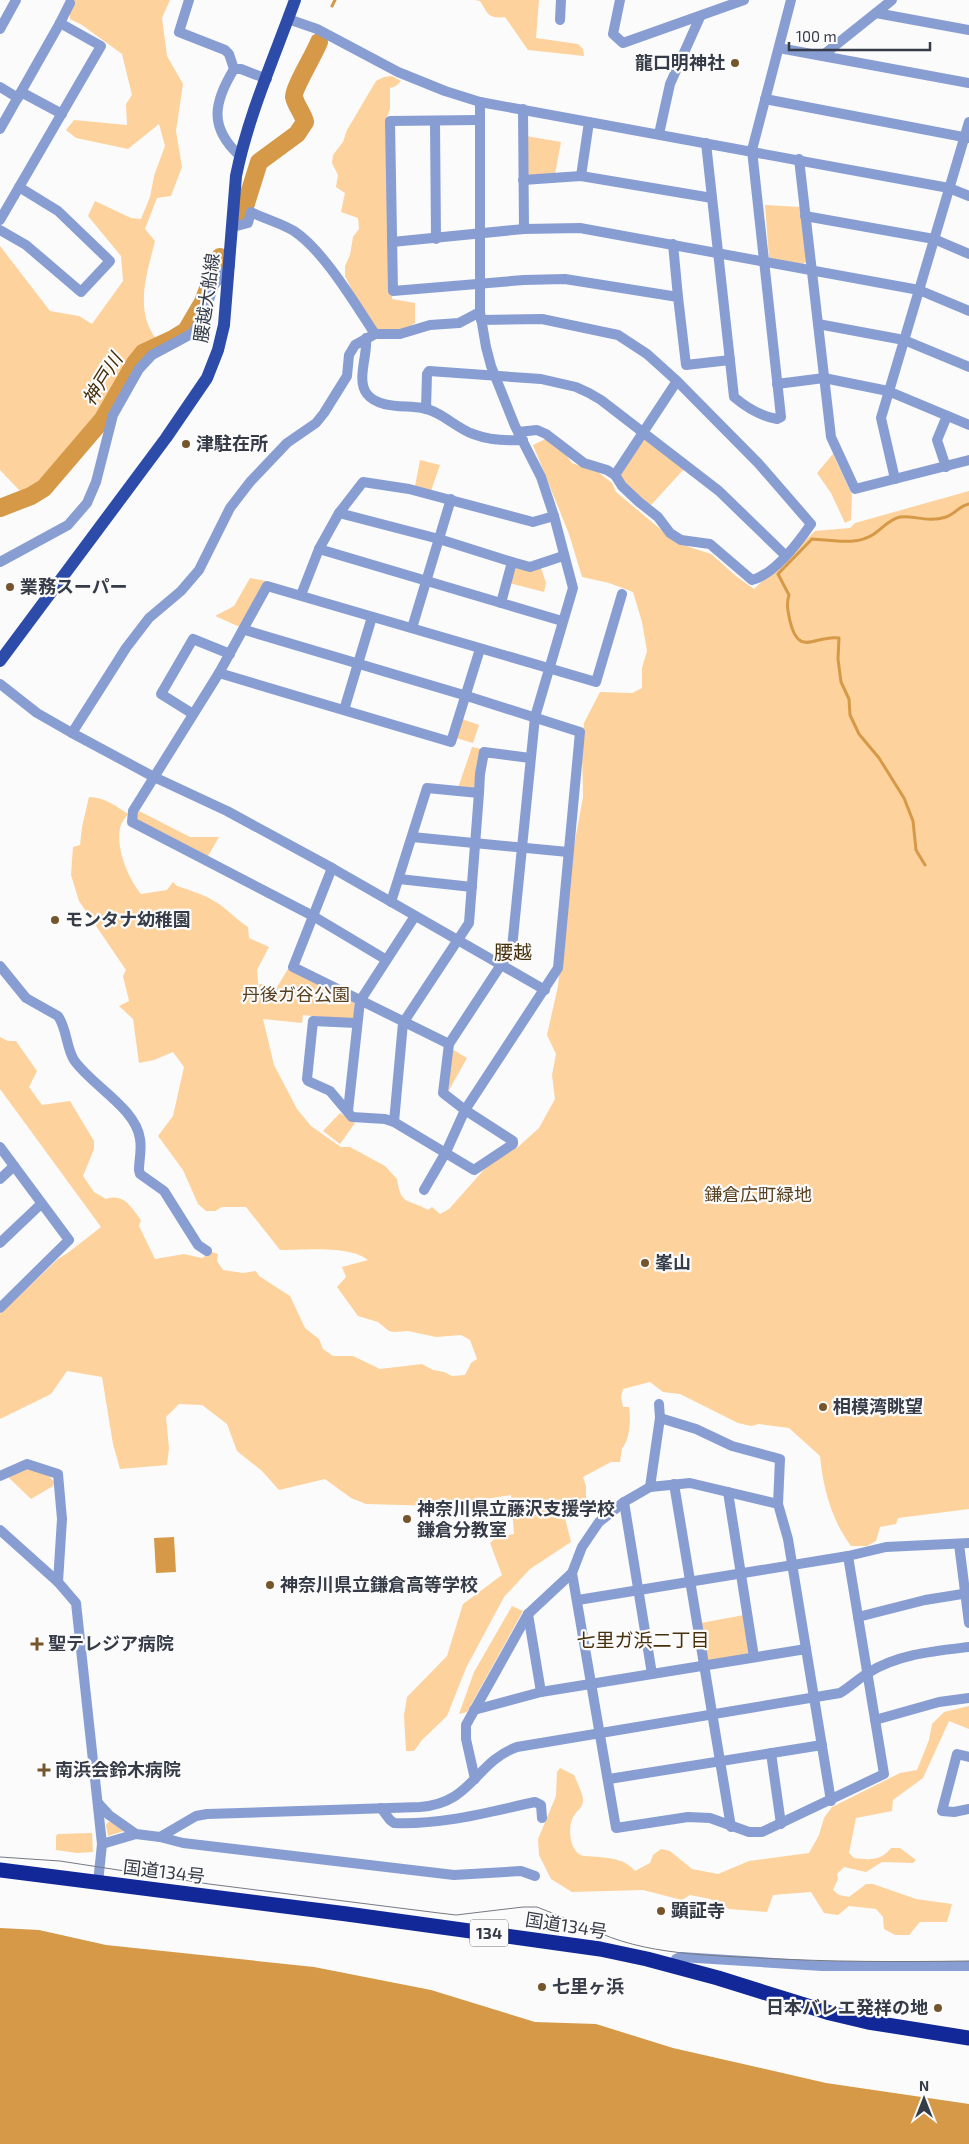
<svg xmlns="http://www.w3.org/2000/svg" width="969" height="2144" viewBox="0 0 969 2144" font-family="'Exo 2','Noto Sans JP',sans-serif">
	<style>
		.green { fill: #fdd29d }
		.water { fill: #d59947 }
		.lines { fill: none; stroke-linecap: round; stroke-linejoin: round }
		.stream { stroke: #d59947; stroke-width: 3 }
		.river { stroke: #d59947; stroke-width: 18 }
		.minor { stroke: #889ed3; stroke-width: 10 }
		.major { stroke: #2d4ca9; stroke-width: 12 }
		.highway { stroke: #122898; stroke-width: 15 }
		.tram { stroke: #757981; stroke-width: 1 }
		.poi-dot { fill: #75552b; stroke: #fbfbfb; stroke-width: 2 }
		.labels { text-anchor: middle; stroke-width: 4.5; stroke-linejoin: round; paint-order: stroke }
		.shield { fill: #fbfbfb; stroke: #70757d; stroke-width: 1 }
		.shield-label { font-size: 16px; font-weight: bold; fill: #353b47 }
		.poi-label { font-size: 18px; font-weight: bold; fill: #353b47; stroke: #fbfbfb; text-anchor: start }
		.street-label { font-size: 18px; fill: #353b47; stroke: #fbfbfb }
		.park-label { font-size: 18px; fill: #583f1d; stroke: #fbfbfb }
		.water-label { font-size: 19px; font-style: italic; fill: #432a06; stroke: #fbfbfb }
		.neighbourhood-label { font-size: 19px; fill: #472f0c; stroke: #fbfbfb }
	</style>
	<rect width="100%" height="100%" fill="#fbfbfb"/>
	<g class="green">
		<path d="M69,0H170L162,18L167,56L183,84L176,131L182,167L171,196L157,198L145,229L155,241C147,274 134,309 156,339C123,361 116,397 94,426C83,439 69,449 58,461C44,475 40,486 20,491L0,470V246L50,311L79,316L92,324L123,281L121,256L88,216L95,201L131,218L141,219L150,197L154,176L165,146L159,124L128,149L76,138L66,130L74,120L127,125L126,104L132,95L122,54L82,25L70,19Z"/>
		<path d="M475,0H539L536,38L578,44L583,49L584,56L528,50L505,17C487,19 488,13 480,1Z"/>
		<path d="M392,76L401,81L396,86L390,88V109L387,117L389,245L392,299L415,303V323L393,337L372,332L345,276V266L350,255L353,237L359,229L358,218L341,212L345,193L336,187L338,175L332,163L333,155L343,142L347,130L376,81L384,77Z"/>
		<path d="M526,136L561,142L555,174L528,177Z"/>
		<path d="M765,205L801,207L807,261L803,264L771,259L769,257Z"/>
		<path d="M552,436L572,463L598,472L612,483L616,492L677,543L711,554L736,576L754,589L815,531L850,528L855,523L969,491V1509L898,1518L896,1524L880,1527L876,1541L867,1546H851C832,1521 823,1488 820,1456L789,1428L759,1424L751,1426L738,1423L680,1394L663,1392L650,1382L623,1389L621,1397L623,1407H629C631,1417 630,1441 622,1448L620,1462H611L583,1477L586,1486V1501L571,1502L563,1510L571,1542L530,1569L504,1597L466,1668L447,1716L422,1740L414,1751H406L404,1715L407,1697L447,1656L463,1604L502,1575L490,1543L497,1537L514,1534L511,1495L438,1506L366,1504L351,1498L325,1479L279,1490L262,1471L237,1451L227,1424L202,1405L179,1404L166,1417L169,1448L167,1465L120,1469L113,1444L102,1377L67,1371L51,1394L0,1419V1314L58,1259L69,1252L101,1227L0,1089V1037L8,1041H16L37,1071L29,1087L42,1105L70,1101L94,1141V1149L83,1176L94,1192L106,1199C124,1193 131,1207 141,1220L139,1226L155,1259L184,1254L202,1258L212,1252L218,1254L217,1261L223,1270L243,1273L256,1271L259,1276L290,1296L305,1328L319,1339L323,1349L333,1356H353L380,1369L422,1364L433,1370L444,1372L452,1376L465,1375L471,1363L477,1359L470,1340L461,1335L436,1337L408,1331L394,1332L389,1331L378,1322L358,1316L337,1287L346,1277L342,1267L368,1260C350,1245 303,1250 280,1250L246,1207H222L215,1211H206L198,1204L183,1170L158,1136L173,1116L184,1067L173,1052L154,1060L139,1063L133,1019L119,1006L129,1001L123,976L126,970L79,901L71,875L73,847L80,845L82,827L89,797C104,797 116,806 128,814C125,818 121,823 120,828C116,849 128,878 141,894L167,890L173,882L177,886C189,890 203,894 214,901C227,908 235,919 248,927L249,938L269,947L257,970L260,1004L259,984L277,987L288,969L353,1001L355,1006L354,1018L351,1020L303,1015L302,1023L263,1019L274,1065L297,1109L311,1126L341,1147H350L385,1166L397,1179C401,1206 407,1198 428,1210L432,1207L440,1214L449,1209L489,1164L518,1147L539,1128L555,1099L552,1075L556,1054L547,1035L558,986L572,857L583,797L582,751L584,723L600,692L632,693L642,688V668L647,651L642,622L633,592L609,583L582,577L569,534L533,445Z"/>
		<path d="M641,440H645L684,469L651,505C640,498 622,487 620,474Z"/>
		<path d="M833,454L852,495L851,520L845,523L831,493L817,473Z"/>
		<path d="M420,460L440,465L431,491L415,486Z"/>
		<path d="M518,567L541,568L546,583L544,592L509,583L513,569Z"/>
		<path d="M250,578L266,581L240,627L215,616L234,606Z"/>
		<path d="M462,719L479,725L473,743L456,738Z"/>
		<path d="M472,747L481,749L476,787L473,789L458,788Z"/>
		<path d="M139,811L190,837H219L208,856L135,819Z"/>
		<path d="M452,1049L467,1058L448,1092Z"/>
		<path d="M340,1113L355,1123L340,1144L323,1131Z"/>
		<path d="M28,1468L49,1476L54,1482L53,1486L31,1499L8,1477Z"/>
		<path d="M512,1606L523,1611L467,1712L459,1714L474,1672Z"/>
		<path d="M744,1615L750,1651L747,1655L711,1661L706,1658L701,1623Z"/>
		<path d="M969,1706V1729L949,1721L923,1778L893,1800L892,1811L856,1818L849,1853L854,1858C869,1860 881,1861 891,1848H900L916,1860L913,1863L882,1862L866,1872L844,1867L837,1874L838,1879L833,1890L839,1895L849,1897L866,1884H873L916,1899L952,1904L947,1922H920L909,1935H895L884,1929L883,1917L876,1909L849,1906L838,1915L824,1913L811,1892L773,1895L767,1912L729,1909L710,1899L690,1895L682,1900L643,1890L572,1892L551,1879L539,1855L538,1839L556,1796L557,1772L560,1768L574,1775C577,1783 583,1793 583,1801C582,1809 577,1810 573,1817C567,1828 570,1855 585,1856C602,1858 623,1856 635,1871L650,1863L653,1855L661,1849L670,1851L692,1869L718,1874L749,1861L809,1853L819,1835L824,1818L832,1807L900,1773L917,1770L929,1740L932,1724L944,1712Z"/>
		<path d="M108,1822H110L124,1831L108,1836L106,1825Z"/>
		<path d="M92,1833L93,1852L77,1853L56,1850V1836L58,1834Z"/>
	</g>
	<g class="water">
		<path d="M174,1537L176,1572L156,1573L154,1538Z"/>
		<path d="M0,1928L39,1930L106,1945L314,1967L431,1990L535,2022L596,2024L673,2048L826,2083L969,2104V2144H0Z"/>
	</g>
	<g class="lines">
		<g class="stream">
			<path d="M332,6L335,0"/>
			<path d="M925,865L916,850L913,821L904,798L879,758L859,734L850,715L849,699L841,682L838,659L839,638C816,634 799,659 790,621C788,612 786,604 789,595L778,574L812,539C832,540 857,546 874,534C883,528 888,520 900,517C913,515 928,523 946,517C955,514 959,506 969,504"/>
		</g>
		<g class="river">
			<path d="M243,213L259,162L297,134L305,122C303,113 296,106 294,97C293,89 315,53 319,42"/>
			<path d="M0,508L31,496L44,488L103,419L135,363L143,353L173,339L186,331L203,302L220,257"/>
		</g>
		<g class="minor">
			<path d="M189,0L179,32L225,50L229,54L234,69"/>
			<path d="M620,0L613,34L623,43L744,0"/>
			<path d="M876,13L969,30"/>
			<path d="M288,19L317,29L398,72L445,91L480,102L949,188L969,196"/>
			<path d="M560,20L561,0"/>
			<path d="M60,23L70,3"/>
			<path d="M0,29L16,0"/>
			<path d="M779,48L969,83"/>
			<path d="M822,56L892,0"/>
			<path d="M0,87L18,98"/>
			<path d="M21,92L62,114"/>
			<path d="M765,99L969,138"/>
			<path d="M523,109L524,229"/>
			<path d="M478,120L390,121L393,291L524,280L565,279L678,297"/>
			<path d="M435,121L436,239"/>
			<path d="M0,129L60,23L101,46L0,220"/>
			<path d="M659,134L670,84L700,17"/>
			<path d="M706,143L734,397C747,408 760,416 777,419L781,417L752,150L791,0"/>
			<path d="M240,156C208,127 214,102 234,69H241L267,79"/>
			<path d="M799,159L831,437L855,489L969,460"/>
			<path d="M581,176L589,122"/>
			<path d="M523,180L581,176L712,198"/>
			<path d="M805,216L934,239L969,254"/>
			<path d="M233,227L248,223L251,212C265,219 281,223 294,231C324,251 355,304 375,334"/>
			<path d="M0,230L26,245L81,292L110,261L58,211L19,187"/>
			<path d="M392,242L524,229L580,228L919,290L969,311"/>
			<path d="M673,244L678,297L686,365L730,360"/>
			<path d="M481,320L542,319L618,335L647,354L677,381L759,464L811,524C798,543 775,574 752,580L710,544L681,540L670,533L658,517L639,502L622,486L615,475L677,381"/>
			<path d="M818,324L904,340L969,367"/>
			<path d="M366,338C368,355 356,380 367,394C379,409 405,405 422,408C441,411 456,428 473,434C489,440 507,441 523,440"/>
			<path d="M777,384L824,378L888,391L969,425"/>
			<path d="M426,409L427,374L429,371L541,379L576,387L589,393L601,400L719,491L785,555"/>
			<path d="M518,432L537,430L546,434L584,463L607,470L615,475"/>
			<path d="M946,467L937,440L947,416"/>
			<path d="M895,479L881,418L969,122"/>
			<path d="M339,513L439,539L512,562L501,603"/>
			<path d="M319,549L562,621"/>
			<path d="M0,562L68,525L87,503L96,482L113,415L139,369L152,355L193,333L206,309L214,285L230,266"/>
			<path d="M512,562L530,567L563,556"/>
			<path d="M301,595L319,549L339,513L363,482L409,489L533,522L554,516"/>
			<path d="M412,628L451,499"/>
			<path d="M245,630L467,696L580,732L558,968L465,1110L446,1152L424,1190"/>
			<path d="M219,673L451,742L480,649"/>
			<path d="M0,684L37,713L72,733L154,777L227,811L332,868L545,990"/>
			<path d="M344,710L372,617"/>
			<path d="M193,714L161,694L193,639L230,654"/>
			<path d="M72,733L126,648L149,618L181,591L199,570L230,508L250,482L287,443L316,423L324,413L347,376L349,355L355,345L375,334H400L430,325L459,323L480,312"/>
			<path d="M412,837L568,852"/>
			<path d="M332,868L293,967L449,1044"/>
			<path d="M399,879L472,887"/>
			<path d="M391,902L427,788L479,793L480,774L484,752L530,758"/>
			<path d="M385,959L313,916L132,822L133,811L219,673L267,586L596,682L622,594"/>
			<path d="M0,966L26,998L58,1016C67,1029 66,1047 74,1060C91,1085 136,1108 140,1139C142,1149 139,1160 139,1170L140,1174L164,1191L198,1245L207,1251"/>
			<path d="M356,1023L313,1021L307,1079L308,1081L330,1091L352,1117L385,1119L394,1122L474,1170L513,1144V1141L465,1110L443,1093L449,1044L512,948L535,717L573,588L554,516L541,477L515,426L491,366L486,347L480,312V102"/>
			<path d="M348,1111L360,1001L415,916"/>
			<path d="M394,1122L403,1023L469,923L479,793"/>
			<path d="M0,1147L69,1240L0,1308"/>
			<path d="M0,1179L14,1166"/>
			<path d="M0,1243L41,1204"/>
			<path d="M660,1418L696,1429L732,1446L780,1459L778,1504"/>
			<path d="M0,1476L27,1464L58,1474L62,1519L58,1582"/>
			<path d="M674,1484L731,1827"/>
			<path d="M650,1487L660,1418L659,1404"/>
			<path d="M728,1492L754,1657"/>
			<path d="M624,1502L652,1674"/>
			<path d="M0,1530L58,1582L76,1603L102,1844L98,1883"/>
			<path d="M959,1544L969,1623"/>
			<path d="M572,1573L616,1828L688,1817L710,1818L749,1832H762L884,1774L848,1556"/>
			<path d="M578,1600L848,1556L886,1547L969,1543"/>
			<path d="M528,1614L541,1692"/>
			<path d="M858,1617L925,1600L969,1593"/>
			<path d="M474,1710L541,1692L806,1649"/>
			<path d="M875,1720L939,1702L969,1698"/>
			<path d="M771,1753L781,1824"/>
			<path d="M969,1757L957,1754L942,1811L954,1812L969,1809"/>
			<path d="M475,1779L466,1739V1725L528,1614L572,1573L582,1547L599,1522L624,1502L650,1487L690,1483L778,1504L788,1539L831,1801"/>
			<path d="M609,1779L822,1745"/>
			<path d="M98,1803L109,1815L136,1834"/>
			<path d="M381,1808L390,1820L394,1823C443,1825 488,1812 535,1802L541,1805L542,1818"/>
			<path d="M160,1837L196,1816L207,1814L420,1807C473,1803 475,1762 517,1747L840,1693C850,1687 858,1679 868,1673C898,1654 935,1651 969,1647"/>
			<path d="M102,1844L136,1834L160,1837L183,1843L454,1875L521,1871L535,1876"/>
			<path d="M673,1966L676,1959L681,1957L822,1966H969"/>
		</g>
		<path class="major" d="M0,661L166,438L207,378L218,350L224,325L236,176C248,116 274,58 295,0"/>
		<path class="highway" d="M0,1870L347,1914L600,1949L647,1959L718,1978L830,2013L868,2022L969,2038"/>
		<g class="tram">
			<path d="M0,1857L60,1861L209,1884L439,1913L456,1915L523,1907H537L585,1926"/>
			<path d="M580,1923C632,1954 700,1955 760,1958C830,1962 899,1962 969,1961"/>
		</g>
	</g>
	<g class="poi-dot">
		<circle cx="735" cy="63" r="5"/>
		<circle cx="186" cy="444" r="5"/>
		<circle cx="10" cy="587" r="5"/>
		<circle cx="55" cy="920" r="5"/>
		<circle cx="645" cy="1263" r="5"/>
		<circle cx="823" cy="1407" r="5"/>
		<circle cx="407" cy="1519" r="5"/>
		<circle cx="270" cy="1585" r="5"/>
		<path d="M34.5 1636.5h5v5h5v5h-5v5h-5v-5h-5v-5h5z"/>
		<path d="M41.5 1762.5h5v5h5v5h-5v5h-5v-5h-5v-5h5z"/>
		<circle cx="661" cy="1911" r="5"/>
		<circle cx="542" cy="1987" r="5"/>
		<circle cx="938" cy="2008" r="5"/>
	</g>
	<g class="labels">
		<rect class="shield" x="470" y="1919.5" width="38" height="27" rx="4"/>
		<g class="shield-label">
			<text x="489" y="1939">134</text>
		</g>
		<g class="poi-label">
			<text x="725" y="69" text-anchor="end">龍口明神社</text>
			<text x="196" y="450">津駐在所</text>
			<text x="20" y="593">業務スーパー</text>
			<text x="65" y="926">モンタナ幼稚園</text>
			<text x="655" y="1269">峯山</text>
			<text x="833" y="1413">相模湾眺望</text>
			<text x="417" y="1515">神奈川県立藤沢支援学校<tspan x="417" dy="21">鎌倉分教室</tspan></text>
			<text x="280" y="1591">神奈川県立鎌倉高等学校</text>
			<text x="48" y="1650">聖テレジア病院</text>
			<text x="55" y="1776">南浜会鈴木病院</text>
			<text x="671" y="1917">顕証寺</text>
			<text x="552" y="1993">七里ヶ浜</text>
			<text x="928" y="2014" text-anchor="end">日本バレエ発祥の地</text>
		</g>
		<g class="street-label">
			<text transform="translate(207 298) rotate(-82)" y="6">腰越大船線</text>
			<text transform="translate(164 1872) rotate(7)" y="6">国道134号</text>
			<text transform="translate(566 1926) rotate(9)" y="6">国道134号</text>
		</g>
		<g class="park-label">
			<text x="296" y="1001">丹後ガ谷公園</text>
			<text x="758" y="1201">鎌倉広町緑地</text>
		</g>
		<g class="water-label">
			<text transform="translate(102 379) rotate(-58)" y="7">神戸川</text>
		</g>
		<g class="neighbourhood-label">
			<text x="513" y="959">腰越</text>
			<text x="643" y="1647">七里ガ浜二丁目</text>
		</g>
	</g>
	<g transform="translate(924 2099)" stroke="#fbfbfb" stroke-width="4" paint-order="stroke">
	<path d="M0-4L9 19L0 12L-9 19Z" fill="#353b47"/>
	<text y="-8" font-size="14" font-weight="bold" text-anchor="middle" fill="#353b47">N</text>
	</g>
	<path d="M789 42v8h141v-8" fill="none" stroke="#353b47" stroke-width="2.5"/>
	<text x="796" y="42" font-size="15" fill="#353b47" stroke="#fbfbfb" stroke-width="4" paint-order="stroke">100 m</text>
</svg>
